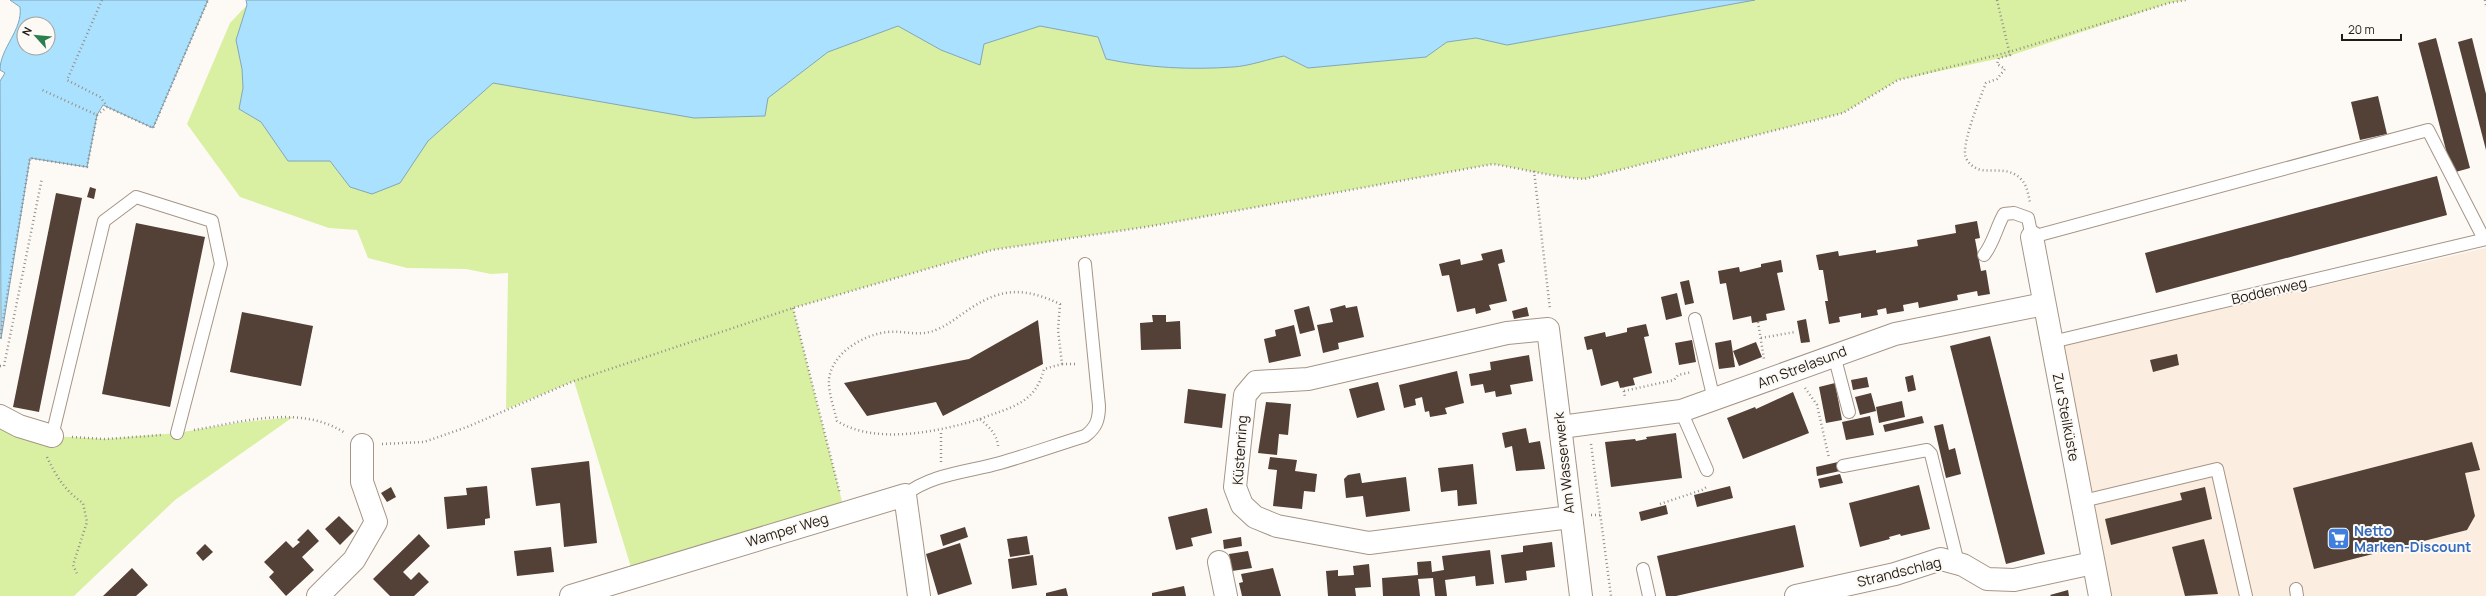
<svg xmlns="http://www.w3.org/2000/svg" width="2486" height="596" viewBox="0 0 2486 596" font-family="Manrope,sans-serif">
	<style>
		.built { fill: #fbeddf }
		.green { fill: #d9efa1 }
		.water { fill: #aae1fe; stroke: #81a6b8; fill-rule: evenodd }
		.building { fill: #534037 }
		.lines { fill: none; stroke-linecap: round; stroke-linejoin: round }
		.lane-casing { stroke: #a69586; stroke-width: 14 }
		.street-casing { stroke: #a69586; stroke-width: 24 }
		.path { stroke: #948f8a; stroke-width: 2.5; stroke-dasharray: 1 3; stroke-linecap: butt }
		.lane { stroke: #fff; stroke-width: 12 }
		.street { stroke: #fff; stroke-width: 22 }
		.labels { text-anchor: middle; stroke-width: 4; stroke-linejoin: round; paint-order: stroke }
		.street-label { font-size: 14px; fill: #211b15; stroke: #fdfaf6 }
		.shop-label { font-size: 14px; font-weight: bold; fill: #366cbe; stroke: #fdfaf6; text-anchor: start }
	</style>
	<rect width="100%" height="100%" fill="#fdfaf6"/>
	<path class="built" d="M2486,248V596H2108L2060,346Z"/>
	<g class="green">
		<path d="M1755,0H2186L2169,3L2006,57L1898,80L1843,113L1584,179C1553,177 1523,169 1493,164L1152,226L992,250L793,308L845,513L634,577L574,381L506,409L508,273L491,274L466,269L407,268L368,258L357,230L329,228L240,197L187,124L230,23L247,5L236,40L242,69L243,88L239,109L261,122L288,161H330L350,187L400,183L428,141L493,83L694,118L765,116L768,98L828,52L898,26L941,50L980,65L984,44L1040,26L1098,37L1106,59C1149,68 1190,70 1234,67C1250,66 1268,59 1284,56L1308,68L1426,57L1447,42L1476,38L1507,45Z"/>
		<path d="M0,416L52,436L106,439L177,433L243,422L293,417L175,500L74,596H0Z"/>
	</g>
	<g class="water">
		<path d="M10,0H208L153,128L103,105L97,115L87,167L30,158L1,339L0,81L5,73L0,70C0,48 23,30 20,7ZM24,24H48V48H24Z"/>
		<path d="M246,0H1755L1507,45L1476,38L1447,42L1426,57L1308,68L1284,56C1268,59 1250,66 1233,67C1190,70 1149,68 1106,59L1098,37L1040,26L984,44L980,65L941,50L898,26L828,52L768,98L765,116L694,118L493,83L428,141L400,183L372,194L350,187L330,161H288L261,122L239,109L243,88L242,69L236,40L247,5Z"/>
	</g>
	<g class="building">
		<path d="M2436,38L2470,168L2452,173L2418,43Z"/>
		<path d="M2472,38L2486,94V150L2458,42Z"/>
		<path d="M2378,96L2387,134L2360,140L2351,102Z"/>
		<path d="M2437,176L2447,215L2156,293L2145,253Z"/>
		<path d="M90,187L96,189L94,199L87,197Z"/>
		<path d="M56,193L82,198L39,412L13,407Z"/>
		<path d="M1977,221L1980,238L1975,239L1981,271L1986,270L1990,294L1978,296L1977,291L1957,295L1958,300L1919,308L1918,302L1903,305L1904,311L1887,314L1886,308L1877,310L1878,315L1861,318V313L1839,317L1840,322L1829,324L1825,301H1828L1823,270H1819L1816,255L1838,251L1839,256L1876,250V253L1918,246L1917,240L1956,233L1955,225Z"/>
		<path d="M136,223L205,237L170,407L102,394Z"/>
		<path d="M1502,249L1505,262L1498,264L1507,301L1489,305L1491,310L1476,314L1475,308L1457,312L1449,275L1442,276L1439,264L1460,259L1461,265L1483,260L1481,254Z"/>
		<path d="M1781,260L1783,272L1777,273L1785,310L1766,314L1767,320L1752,323L1751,316L1733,320L1726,283L1720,284L1718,271L1739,267L1740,272L1761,267V264Z"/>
		<path d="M1689,280L1694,303L1685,305L1680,282Z"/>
		<path d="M1677,293L1682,316L1666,320L1661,297Z"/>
		<path d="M1345,305L1346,308L1357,306L1364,337L1338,343L1339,349L1323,353L1317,325L1333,322L1330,309Z"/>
		<path d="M1309,306L1315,330L1300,334L1294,310Z"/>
		<path d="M1527,307L1529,316L1514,319L1512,311Z"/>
		<path d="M242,312L313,326L301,386L230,372Z"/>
		<path d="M1152,315H1166V322L1180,321L1181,349L1141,350L1140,323L1153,322Z"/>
		<path d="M1806,319L1810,342L1801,343L1797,321Z"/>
		<path d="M1038,320L1043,364L943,416L936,402L867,416L844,383L969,359Z"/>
		<path d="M1646,324L1649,336L1644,337L1652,373L1633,378L1635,385L1620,388L1618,381L1601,386L1592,349L1587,350L1584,337L1605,332L1606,337L1627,332V328Z"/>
		<path d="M1294,325L1301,356L1269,363L1264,339L1276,336L1275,330Z"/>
		<path d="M1990,336L2045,554L2006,564L1950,346Z"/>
		<path d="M1692,340L1696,362L1679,365L1675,343Z"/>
		<path d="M1731,340L1735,367L1719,369L1715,343Z"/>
		<path d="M1756,342L1762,357L1739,366L1733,351Z"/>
		<path d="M2177,354L2179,365L2153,372L2150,360Z"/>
		<path d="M1529,355L1533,381L1510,385L1512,394L1496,397L1495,391L1485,393L1483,384L1471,386L1469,374L1491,370L1490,362Z"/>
		<path d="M1457,371L1464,403L1445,408L1447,414L1430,417L1429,411L1425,412L1422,397L1415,399L1416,405L1404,408L1399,385Z"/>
		<path d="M1913,375L1916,390L1908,392L1905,377Z"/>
		<path d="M1867,377L1869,387L1853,390L1851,380Z"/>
		<path d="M1378,382L1385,410L1357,418L1349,389Z"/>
		<path d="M1835,383L1842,420L1826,423L1819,387Z"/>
		<path d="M1188,389L1226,394L1222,428L1184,423Z"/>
		<path d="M1793,392L1809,433L1743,459L1727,418L1755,407L1756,409Z"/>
		<path d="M1871,393L1876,411L1860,415L1855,397Z"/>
		<path d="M1902,401L1905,417L1879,423L1876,407Z"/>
		<path d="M1266,402L1291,404L1288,435L1279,434L1277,455L1258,453Z"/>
		<path d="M1870,416L1874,435L1846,440L1842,422Z"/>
		<path d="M1922,416L1924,423L1885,432L1883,425Z"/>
		<path d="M1943,424L1949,450L1955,448L1961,474L1946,478L1934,426Z"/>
		<path d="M1526,428L1529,443L1540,441L1545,469L1516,471L1512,446L1505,448L1502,433Z"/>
		<path d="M1676,433L1682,478L1611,487L1605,442L1635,439L1636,441L1647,439L1646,437Z"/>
		<path d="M2472,442L2480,470L2465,473L2475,516L2467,530L2314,569L2293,488Z"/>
		<path d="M1270,457L1297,460L1295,471L1317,474L1315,492L1304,491L1302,509L1273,506L1277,470L1268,469Z"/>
		<path d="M589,461L597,543L564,547L560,503L536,506L531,468Z"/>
		<path d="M1838,462L1840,471L1817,476L1816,467Z"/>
		<path d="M1473,464L1477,504L1458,506L1457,490L1441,492L1438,468Z"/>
		<path d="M1360,473L1362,483L1406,477L1410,511L1366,517L1363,496L1346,498L1344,479L1348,475Z"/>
		<path d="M1840,474L1843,483L1820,488L1818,479Z"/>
		<path d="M1919,485L1930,529L1901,536L1900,534L1889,537L1890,539L1860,547L1849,503Z"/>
		<path d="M487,486L490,518L485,519V525L447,529L444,497L467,495L466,488Z"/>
		<path d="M1730,486L1733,498L1697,507L1694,495Z"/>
		<path d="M391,487L396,497L387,502L381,493Z"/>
		<path d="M2205,487L2212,519L2111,545L2105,519L2182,500L2180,493Z"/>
		<path d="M1666,505L1668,514L1641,521L1639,512Z"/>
		<path d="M1207,508L1212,533L1191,538L1193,546L1176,550L1168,517Z"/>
		<path d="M339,516L354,531L340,545L325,529Z"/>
		<path d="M1795,525L1804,567L1676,596H1666L1657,556Z"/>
		<path d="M965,527L968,537L943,546L940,535Z"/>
		<path d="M308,529L319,541L302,557L314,570L286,596L269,577L274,572L264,562L286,541L293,548L300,542L297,540Z"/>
		<path d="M419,534L430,546L403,572L411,580L419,572L429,582L414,596H390L373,579Z"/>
		<path d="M1027,536L1030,554L1010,557L1007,539Z"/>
		<path d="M1241,537L1242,546L1224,549L1223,540Z"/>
		<path d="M2204,539L2218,594L2185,596L2172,547Z"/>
		<path d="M1552,542L1555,567L1526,571L1527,580L1505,583L1501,555L1523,552V546Z"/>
		<path d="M960,543L972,584L938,595L926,554Z"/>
		<path d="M205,544L213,552L203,561L196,553Z"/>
		<path d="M551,547L554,572L517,576L514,551Z"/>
		<path d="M1490,550L1494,584L1476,586L1475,576L1445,580L1447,596H1435L1433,578L1418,579L1420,596H1383L1382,578L1418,575L1417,562L1431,561L1432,572L1444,570L1442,556Z"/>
		<path d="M1248,551L1252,568L1232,571L1229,554Z"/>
		<path d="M1033,555L1037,585L1012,589L1008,559Z"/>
		<path d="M1369,564L1371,587L1355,588L1356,596H1328L1326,571L1338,570V576L1354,575L1353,566Z"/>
		<path d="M132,568L148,585L136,596H103Z"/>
		<path d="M1273,568L1281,596H1242L1239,583L1243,582L1241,574Z"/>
		<path d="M1184,586L1186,596H1152V593Z"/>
		<path d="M1066,588L1068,596H1046V593Z"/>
		<path d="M2068,590L2069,596H2051L2050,595Z"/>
	</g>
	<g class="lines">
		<defs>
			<g id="lane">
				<path d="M1984,255C1994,242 1996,228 2004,214L2014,213L2028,218L2032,237L2428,130L2484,239"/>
				<path d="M1695,319L1714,400"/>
				<path d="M2052,342L2486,239"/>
				<path d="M1834,355L1849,412"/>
				<path d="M1681,411L1707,470"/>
				<path d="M52,436L104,221L136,197L212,221L221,264L177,433"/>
				<path d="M1843,466L1927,450L1931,454L1958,563"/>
				<path d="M905,495C931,474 968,472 1000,463C1028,455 1056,445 1085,436C1096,428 1099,420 1099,406L1085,264"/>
				<path d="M2083,501L2217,469L2246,596"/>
				<path d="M1643,569L1649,596"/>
				<path d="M2296,589L2297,596"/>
			</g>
			<g id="street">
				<path d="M2032,237L2100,596"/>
				<path d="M0,416L19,426L52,436"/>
				<path d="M1561,427L1681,411L1895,334L2044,304"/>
				<path d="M1570,517L1369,543L1277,526L1255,517L1242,505L1235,487L1245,395L1256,382L1308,379L1507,333L1548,329L1581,596"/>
				<path d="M1219,562L1226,596"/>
				<path d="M318,596L354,560L376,522L362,482V445"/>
				<path d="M571,596L905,495L919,596"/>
				<path d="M1796,596L1895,574L1941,559L1963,565L1987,579L2014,580L2093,563"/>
			</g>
		</defs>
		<use href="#lane" class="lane-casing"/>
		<use href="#street" class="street-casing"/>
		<g class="path">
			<path d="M102,0L67,80L100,97L107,106"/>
			<path d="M1997,0L2010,55L1999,58L1997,64L2005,69L1997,79L1986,83C1980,98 1964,138 1965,153C1965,161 1973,168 1981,170C1995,172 2009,167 2021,179C2027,185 2028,194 2030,202"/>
			<path d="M2485,0L2486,5"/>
			<path d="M97,115L107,107L153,128L208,0"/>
			<path d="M1534,171L1550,309"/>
			<path d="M793,308L840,494"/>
			<path d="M1758,322L1764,359"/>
			<path d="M0,338L30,158L87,167L97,115L40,89"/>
			<path d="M1761,338L1795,332"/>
			<path d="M1062,364H1075"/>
			<path d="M0,366H4L42,178"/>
			<path d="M1623,387L1625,397"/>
			<path d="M1805,388L1817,405L1829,458"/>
			<path d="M1624,391L1674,380L1678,375L1692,372"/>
			<path d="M980,419C1010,407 1035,405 1044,369L1062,364L1058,330L1060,304C1026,288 1003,287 971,308C960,315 950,324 938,329C918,338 906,330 887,332C863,335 832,353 829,379C828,392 834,408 837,421C875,445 938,432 980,419C989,427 997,434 998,446"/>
			<path d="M194,430C241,422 301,404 345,433"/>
			<path d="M72,437L106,439L161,435"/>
			<path d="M382,444L424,442L467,427L574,381L793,308L992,250L1152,226L1493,164C1523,169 1553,177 1584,179L1843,113L1898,80L2009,52L2169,3L2186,0"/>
			<path d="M1591,444L1611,596"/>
			<path d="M47,457C56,476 65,491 83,503L87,522L73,565L78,576"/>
			<path d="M941,462V430"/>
			<path d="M1660,504L1702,490L1708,486"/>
			<path d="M1591,515H1600"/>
		</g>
		<use href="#lane" class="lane"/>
		<use href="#street" class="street"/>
	</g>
	<defs>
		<symbol id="supermarket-square" viewBox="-11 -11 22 22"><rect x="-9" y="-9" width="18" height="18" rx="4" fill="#3f7fe0" stroke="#fdfaf6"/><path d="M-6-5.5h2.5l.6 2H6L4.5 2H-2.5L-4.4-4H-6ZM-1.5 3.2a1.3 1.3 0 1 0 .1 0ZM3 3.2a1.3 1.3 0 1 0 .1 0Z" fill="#fff"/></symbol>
	</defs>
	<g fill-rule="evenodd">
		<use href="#supermarket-square" x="2326" y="526" width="25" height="25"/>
	</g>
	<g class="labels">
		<g class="street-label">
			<text transform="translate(2269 291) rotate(-13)" y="5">Boddenweg</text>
			<text transform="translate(1802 367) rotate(-21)" y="5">Am Strelasund</text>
			<text transform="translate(2066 417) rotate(79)" y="5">Zur Steilküste</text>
			<text transform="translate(1240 450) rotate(-86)" y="5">Küstenring</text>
			<text transform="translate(1564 463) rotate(-96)" y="5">Am Wasserwerk</text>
			<text transform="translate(787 530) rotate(-17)" y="5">Wamper Weg</text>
			<text transform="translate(1899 572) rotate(-14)" y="5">Strandschlag</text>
		</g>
		<g class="shop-label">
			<text x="2354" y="536">Netto<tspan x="2354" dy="16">Marken-Discount</tspan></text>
		</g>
	</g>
	<g transform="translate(36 36) rotate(297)"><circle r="19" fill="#fdfaf6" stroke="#a5a19c"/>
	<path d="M0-3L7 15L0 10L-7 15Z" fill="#2b7e50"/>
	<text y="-6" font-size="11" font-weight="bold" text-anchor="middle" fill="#211b15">N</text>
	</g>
	<path d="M2342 34v6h59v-6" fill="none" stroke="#211b15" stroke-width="2"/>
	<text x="2348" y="34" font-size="12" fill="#211b15" stroke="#fdfaf6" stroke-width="3" paint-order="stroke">20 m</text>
</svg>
